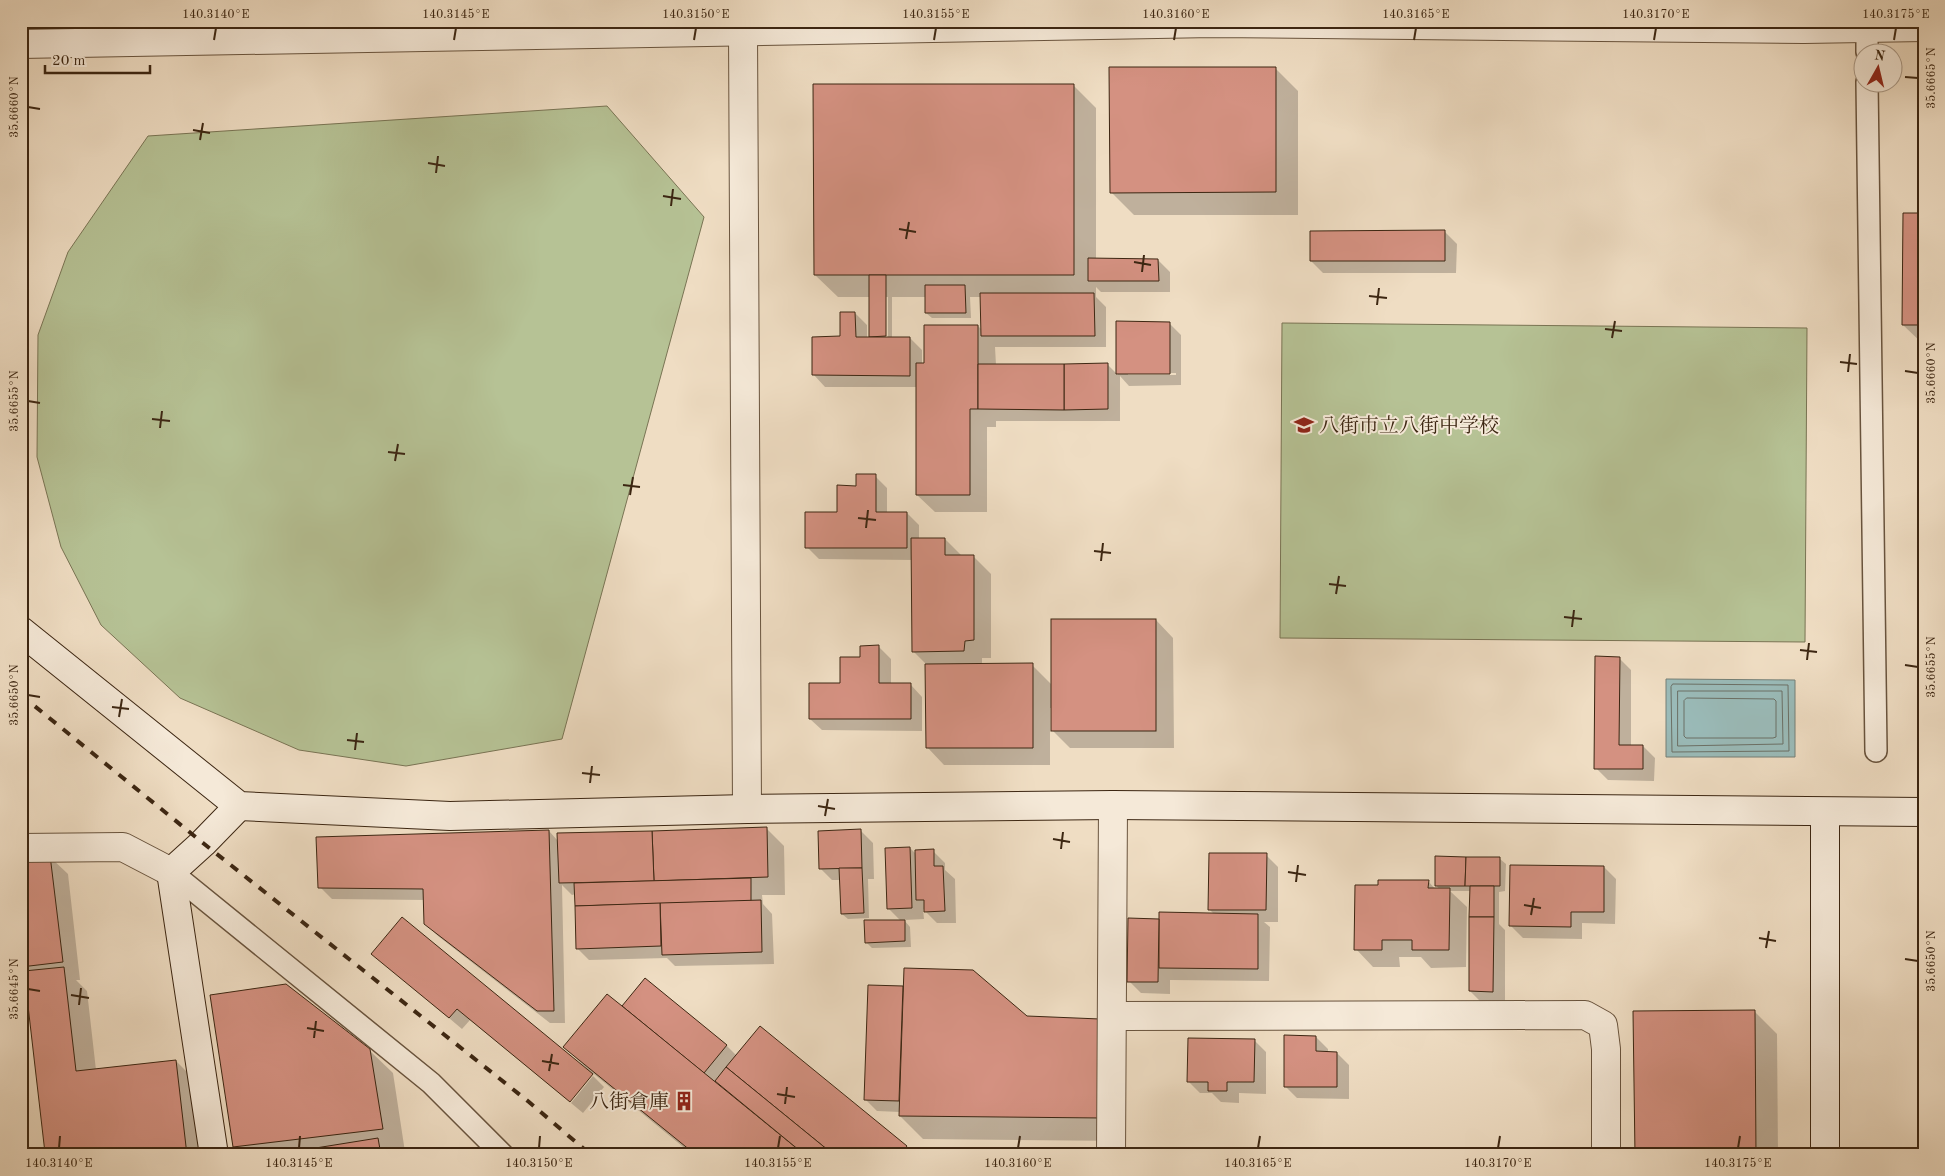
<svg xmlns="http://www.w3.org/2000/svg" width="1945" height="1176" viewBox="0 0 1945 1176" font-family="'Old Standard TT','Noto Serif JP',serif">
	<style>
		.green { fill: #b6c295; stroke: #797454 }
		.water { fill: #9abbb9; stroke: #747f76 }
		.shadow { fill: #0003; fill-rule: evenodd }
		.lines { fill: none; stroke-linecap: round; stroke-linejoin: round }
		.shore { stroke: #6b7066; stroke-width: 1 }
		.building { fill: #d49181; stroke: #3c2612 }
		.lane-casing { stroke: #69543e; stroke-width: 24 }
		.street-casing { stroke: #69543e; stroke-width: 30 }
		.secondary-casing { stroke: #3c2612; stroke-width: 30 }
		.lane { stroke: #f5e9d8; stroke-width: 21 }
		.street { stroke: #f5e9d8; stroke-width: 28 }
		.secondary { stroke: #f5e9d8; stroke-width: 28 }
		.rail { stroke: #3c2612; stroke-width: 4; stroke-dasharray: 9 9; stroke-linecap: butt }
		.ticks { fill: none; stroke: #3c2612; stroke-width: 2 }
		.labels { text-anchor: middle; stroke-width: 4; stroke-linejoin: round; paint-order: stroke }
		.poi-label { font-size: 20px; fill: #3c2612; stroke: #f5e9d8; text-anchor: start }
		.neatline { fill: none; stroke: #3c2612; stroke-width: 2 }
		.ticks-label { font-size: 12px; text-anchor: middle; fill: #3c2612 }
	</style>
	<rect width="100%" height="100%" fill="#efddc3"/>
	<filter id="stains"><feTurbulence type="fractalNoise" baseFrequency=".004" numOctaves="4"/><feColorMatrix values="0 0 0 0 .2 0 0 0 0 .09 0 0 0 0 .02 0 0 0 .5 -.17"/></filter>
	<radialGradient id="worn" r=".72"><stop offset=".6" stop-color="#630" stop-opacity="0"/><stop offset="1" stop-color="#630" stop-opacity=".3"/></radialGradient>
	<g class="green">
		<path d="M607,106L704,217L562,739L406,766L299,750L180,698L101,625L61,547L37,457L38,335L68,252L148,136Z"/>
		<path d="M1282,323L1807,328L1805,642L1280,638Z"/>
	</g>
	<path class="water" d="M1666,679L1795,680V757H1666Z"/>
	<g class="shadow">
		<path d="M1275,68L1298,91V215H1134L1111,192Z"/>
		<path d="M1073,85L1096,108V260H1158L1170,272V292H1101L1096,287V297L1106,307V347H995L996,365H1108L1118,375L1117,322L1169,323L1181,335V385L1129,386L1120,376V421H996V427H987V512H935L917,495V387H825L814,375L842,338L855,313L867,325V338H870V297H838L815,275ZM885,297H888V343H885ZM892,297H926V313L932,318H971L970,297H982V330L978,326L925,364H922V350L910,338H892ZM1128,373H1176V375H1128Z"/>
		<path d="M1924,214V345L1903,325Z"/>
		<path d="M1445,232L1457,244L1456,273H1323L1311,261Z"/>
		<path d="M875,476L887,488V513H907L919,525V539H945L962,556H973L991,574V658H982V665H1032L1052,685L1156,620L1173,638L1174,748H1070L1052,730V708H1050V765H944L927,747V665L913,651V560L819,559L807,547L838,513L858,487Z"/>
		<path d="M879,647L891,659V684L911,685L922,697V731L822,730L810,719Z"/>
		<path d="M1619,658L1631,670V746H1643L1655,758L1654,781L1608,780L1596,768Z"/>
		<path d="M766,828L784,846L785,895H762L763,904L772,914L774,964L675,966L667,958L589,960L577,948L576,894L572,895L562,885L565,1023H550L438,936L425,923V900L332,899L320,887L549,831L558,841Z"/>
		<path d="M861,831L873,843L874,879H868L869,918L848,919L842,914L841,880H832L820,868Z"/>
		<path d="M910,848L916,854L933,851L945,863V870L955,879L956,923H937L923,909L924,919L904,920L910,927L911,947L872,948L866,942L901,921L888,908Z"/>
		<path d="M1266,855L1278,867V922H1264L1270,927L1269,981L1170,980V994L1141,993L1129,981V919L1160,920L1214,914L1209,909Z"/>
		<path d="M50,857L68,874L80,980H76L87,991L96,1070L176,1061L199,1084L206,1155H49L47,1153L27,985L21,986V860Z"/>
		<path d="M1500,859L1506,864L1505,891L1499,892V924L1505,930V1003H1482L1470,991L1471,891H1450L1467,907L1466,967L1431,968L1421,957H1399L1400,967H1373L1356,949L1379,887L1428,881L1436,890H1440L1436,885Z"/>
		<path d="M1604,867L1616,879L1615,924L1582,923V939L1523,938L1511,926Z"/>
		<path d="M373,954L586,1070L587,1069L565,1047L623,1008L726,1045L737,1056L760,1028L914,1155H693L594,1074H592L569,1101L470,1020L462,1029Z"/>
		<path d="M973,971L1124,1141L923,1139L900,1116V1112L877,1111L865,1099L902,988L904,989ZM902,992H904L903,1021H901Z"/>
		<path d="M1754,1011L1777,1034L1778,1155H1636Z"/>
		<path d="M1316,1037L1328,1049V1053H1337L1349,1065V1099L1297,1098L1285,1086Z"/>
		<path d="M21,1039L26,1086L21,1087Z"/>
		<path d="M1254,1040L1266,1052V1094L1239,1093V1103L1221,1102L1212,1093H1200L1188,1081Z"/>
		<path d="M369,1050L393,1073L405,1152L391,1153L393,1155H242L234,1147Z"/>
		<path d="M593,1076L604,1087L583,1113L571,1103Z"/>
		<path d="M21,1096L23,1098L29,1155H21Z"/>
	</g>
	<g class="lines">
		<g class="shore">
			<path d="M1673,684L1788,685L1789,751L1672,752L1671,687Z"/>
			<path d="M1678,691H1782L1783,744L1678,746Z"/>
			<path d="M1687,698L1774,699L1776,701V737L1773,738H1686L1684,736V701Z"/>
		</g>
	</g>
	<g class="building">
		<path d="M1109,67H1276V192L1110,193Z"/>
		<path d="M813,84H1074V275H814Z"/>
		<path d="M1903,213H1924V325H1902Z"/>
		<path d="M1445,230V261H1310V231Z"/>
		<path d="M1088,258L1158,259L1159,281H1088Z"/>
		<path d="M869,275H886V336L869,337Z"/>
		<path d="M925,285H965L966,313H925Z"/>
		<path d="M980,293H1094L1095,336H981Z"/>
		<path d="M840,312H855L856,337H910V376L812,375V337L840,336Z"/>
		<path d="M1116,321L1170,322V374H1116Z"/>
		<path d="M924,325H978V409H970V495H916V363H924Z"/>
		<path d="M1108,363V409L1064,410V364Z"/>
		<path d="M978,364H1064V410L978,409Z"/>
		<rect x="1919" y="433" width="5" height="74"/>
		<path d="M856,474H876V512H907V548H805V512H837V485L856,486Z"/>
		<path d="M911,538H945V555H974V640L965,641L964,651L912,652Z"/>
		<rect x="1051" y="619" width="105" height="112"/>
		<path d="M879,645V683H911V719H809V683H840V657H860V646Z"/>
		<path d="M1595,656L1620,657L1619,745H1643V769H1594Z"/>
		<path d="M1033,663V748H926L925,664Z"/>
		<path d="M767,827L768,877L654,881L652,831Z"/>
		<path d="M861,829L862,868L819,869L818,831Z"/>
		<path d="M549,830L554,1011H537L424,924L423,889L318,888L316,837Z"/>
		<path d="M652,831L654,881L559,883L557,833Z"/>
		<path d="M910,847L912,908L887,909L885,848Z"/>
		<path d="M934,849V866H943L945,911L924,912V900H916L915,850Z"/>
		<path d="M1209,853H1267L1266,910H1208Z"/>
		<path d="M50,855L63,962L21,967V859Z"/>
		<path d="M1435,856L1466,857L1465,886H1435Z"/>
		<path d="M1466,857H1500V886H1465Z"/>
		<path d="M1510,865L1604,866V912H1571V927L1509,926Z"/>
		<path d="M839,868H862L864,913L841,914Z"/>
		<path d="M751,878V901L575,906L574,883Z"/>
		<path d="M1378,880H1429L1428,888H1450L1449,950H1412V940H1382V950H1354L1355,885H1378Z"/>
		<path d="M1470,886H1494V917H1469Z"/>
		<path d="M761,900L762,952L662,955L660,903Z"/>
		<path d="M660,903L661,946L576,949L575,906Z"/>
		<path d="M1159,912L1258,914V969L1159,968Z"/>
		<path d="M402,917L593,1074L570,1102L457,1009L449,1018L371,954Z"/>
		<path d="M1469,917H1494L1493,992L1469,991Z"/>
		<path d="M1128,918L1159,919L1158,982H1127Z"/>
		<path d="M864,920H905V941L865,943Z"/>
		<path d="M64,967L76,1071L176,1060L187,1155H76L75,1150L45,1153L24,971Z"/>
		<path d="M904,968L973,970L1027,1016L1100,1019L1102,1118L899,1116Z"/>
		<path d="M645,978L727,1045L704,1073L622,1006Z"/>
		<path d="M286,984L370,1049L383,1129L233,1147L210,995Z"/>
		<path d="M868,985L903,986L899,1101L864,1100Z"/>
		<path d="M607,994L622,1006L805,1155H696L563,1047Z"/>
		<path d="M1755,1010L1756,1155H1635L1633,1011Z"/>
		<path d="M760,1026L907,1146L900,1155H834L726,1067Z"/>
		<path d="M1284,1035L1316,1036V1051L1337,1052V1087H1284Z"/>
		<path d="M1188,1038L1255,1039L1254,1082H1227V1091H1208V1082H1187Z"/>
		<path d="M726,1067L834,1155H805L715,1081Z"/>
		<path d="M378,1138L381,1155H298L297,1151Z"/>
	</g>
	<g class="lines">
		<defs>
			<g id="lane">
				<path d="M1867,28V52"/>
				<path d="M1867,82L1876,751"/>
				<path d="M171,872L431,1083L503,1155"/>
			</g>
			<g id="street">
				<path d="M743,32L747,809"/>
				<path d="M21,44L1213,23L1804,29L1924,27"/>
				<path d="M21,848L123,847L171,872"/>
				<path d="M1112,1016L1585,1015L1603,1025L1606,1049V1155"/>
				<path d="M1111,1155L1113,805"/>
			</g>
			<g id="secondary">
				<path d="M21,631L239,806L450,816L747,809L1113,805L1924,812"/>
				<path d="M214,1155L171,872L203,843L239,806"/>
				<path d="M1825,1155V812"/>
			</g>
		</defs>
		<use href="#lane" class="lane-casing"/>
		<use href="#street" class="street-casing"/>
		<use href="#secondary" class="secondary-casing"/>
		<use href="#lane" class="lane"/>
		<use href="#street" class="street"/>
		<use href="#secondary" class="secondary"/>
		<path class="rail" d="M21,695L203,843L529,1102L591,1155"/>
	</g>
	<path class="ticks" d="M214,40L216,28M454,40L456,28M694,40L696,28M934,40L936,28M1174,40L1176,28M1414,40L1416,28M1654,40L1656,28M1894,40L1896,28M1905,77L1918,78M28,107L40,109M193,130L210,133M200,140L203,123M428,163L445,166M436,173L438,156M663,196L681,199M671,206L673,189M899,229L916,232M906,239L909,222M1134,262L1151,265M1142,272L1144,255M1369,296L1387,298M1377,305L1379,288M1605,329L1622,331M1612,338L1615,321M1840,362L1857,364M1905,371L1918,373M1848,372L1850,354M28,401L40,403M152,419L170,421M160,428L162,411M388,452L405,454M395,461L398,444M623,485L640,487M630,495L633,477M858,518L876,520M866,528L868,510M1094,551L1111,553M1101,561L1103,543M1329,584L1346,586M1336,594L1339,576M1564,617L1582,619M1572,627L1574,610M1800,650L1817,652M1807,660L1809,643M1905,665L1918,667M28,695L40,697M112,707L129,709M119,717L122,699M347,740L364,742M355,750L357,733M582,773L600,775M590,783L592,766M818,806L835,809M825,816L828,799M1053,839L1070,842M1061,849L1063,832M1288,872L1306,875M1296,882L1298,865M1524,905L1541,908M1531,915L1534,898M1759,938L1776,941M1766,948L1769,931M1905,959L1918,961M28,989L40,991M71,995L89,998M79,1005L81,988M307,1028L324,1031M314,1038L316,1021M542,1061L559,1064M549,1071L552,1054M777,1094L795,1097M785,1104L787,1087M59,1148L60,1136M299,1148L300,1136M539,1148L540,1136M778,1148L780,1136M1018,1148L1020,1136M1258,1148L1260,1136M1498,1148L1500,1136M1738,1148L1740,1136"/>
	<defs>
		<symbol id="school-bare" viewBox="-9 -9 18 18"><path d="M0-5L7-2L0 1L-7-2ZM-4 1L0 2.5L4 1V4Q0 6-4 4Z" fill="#8f2418" stroke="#f5e9d8" stroke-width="2.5" paint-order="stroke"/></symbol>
		<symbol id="building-bare" viewBox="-9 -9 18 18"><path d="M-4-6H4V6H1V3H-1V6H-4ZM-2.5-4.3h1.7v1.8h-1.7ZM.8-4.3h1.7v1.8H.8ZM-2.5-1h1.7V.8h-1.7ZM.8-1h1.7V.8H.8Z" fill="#8f2418" stroke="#f5e9d8" stroke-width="2.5" paint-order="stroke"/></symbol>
	</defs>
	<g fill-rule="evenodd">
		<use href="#school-bare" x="1290" y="411" width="28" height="28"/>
		<use href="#building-bare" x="670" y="1087" width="28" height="28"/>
	</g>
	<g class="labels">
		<g class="poi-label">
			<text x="1319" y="432">八街市立八街中学校</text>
			<text x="669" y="1108" text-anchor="end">八街倉庫</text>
		</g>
	</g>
	<rect width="1945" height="1176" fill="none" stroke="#efddc3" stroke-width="55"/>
	<g transform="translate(1878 68) rotate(8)"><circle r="24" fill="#f5e9d8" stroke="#ab9b89"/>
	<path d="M0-4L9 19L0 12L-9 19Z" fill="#8f2418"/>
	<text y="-8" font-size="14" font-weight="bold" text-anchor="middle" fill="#3c2612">N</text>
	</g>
	<path d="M45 65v8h105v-8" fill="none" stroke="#3c2612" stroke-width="2.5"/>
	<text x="52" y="65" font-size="15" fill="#3c2612" stroke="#f5e9d8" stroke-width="4" paint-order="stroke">20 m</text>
	<rect x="28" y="28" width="1890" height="1120" class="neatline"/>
	<g class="ticks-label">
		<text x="216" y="18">140.3140°E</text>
		<text x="456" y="18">140.3145°E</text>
		<text x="696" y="18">140.3150°E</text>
		<text x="936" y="18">140.3155°E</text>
		<text x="1176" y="18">140.3160°E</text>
		<text x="1416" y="18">140.3165°E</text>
		<text x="1656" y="18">140.3170°E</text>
		<text x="1896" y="18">140.3175°E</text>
		<text transform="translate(1931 78) rotate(-90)" y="4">35.6665°N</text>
		<text transform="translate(14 107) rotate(-90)" y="4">35.6660°N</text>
		<text transform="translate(1931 373) rotate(-90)" y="4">35.6660°N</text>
		<text transform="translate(14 401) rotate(-90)" y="4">35.6655°N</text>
		<text transform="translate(1931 667) rotate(-90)" y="4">35.6655°N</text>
		<text transform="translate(14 695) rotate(-90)" y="4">35.6650°N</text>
		<text transform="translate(1931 961) rotate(-90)" y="4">35.6650°N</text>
		<text transform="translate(14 989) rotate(-90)" y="4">35.6645°N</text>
		<text x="59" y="1167">140.3140°E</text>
		<text x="299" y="1167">140.3145°E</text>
		<text x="539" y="1167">140.3150°E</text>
		<text x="778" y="1167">140.3155°E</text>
		<text x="1018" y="1167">140.3160°E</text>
		<text x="1258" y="1167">140.3165°E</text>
		<text x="1498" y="1167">140.3170°E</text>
		<text x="1738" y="1167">140.3175°E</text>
	</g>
	<rect width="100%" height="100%" filter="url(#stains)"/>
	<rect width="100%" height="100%" fill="url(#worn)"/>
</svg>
